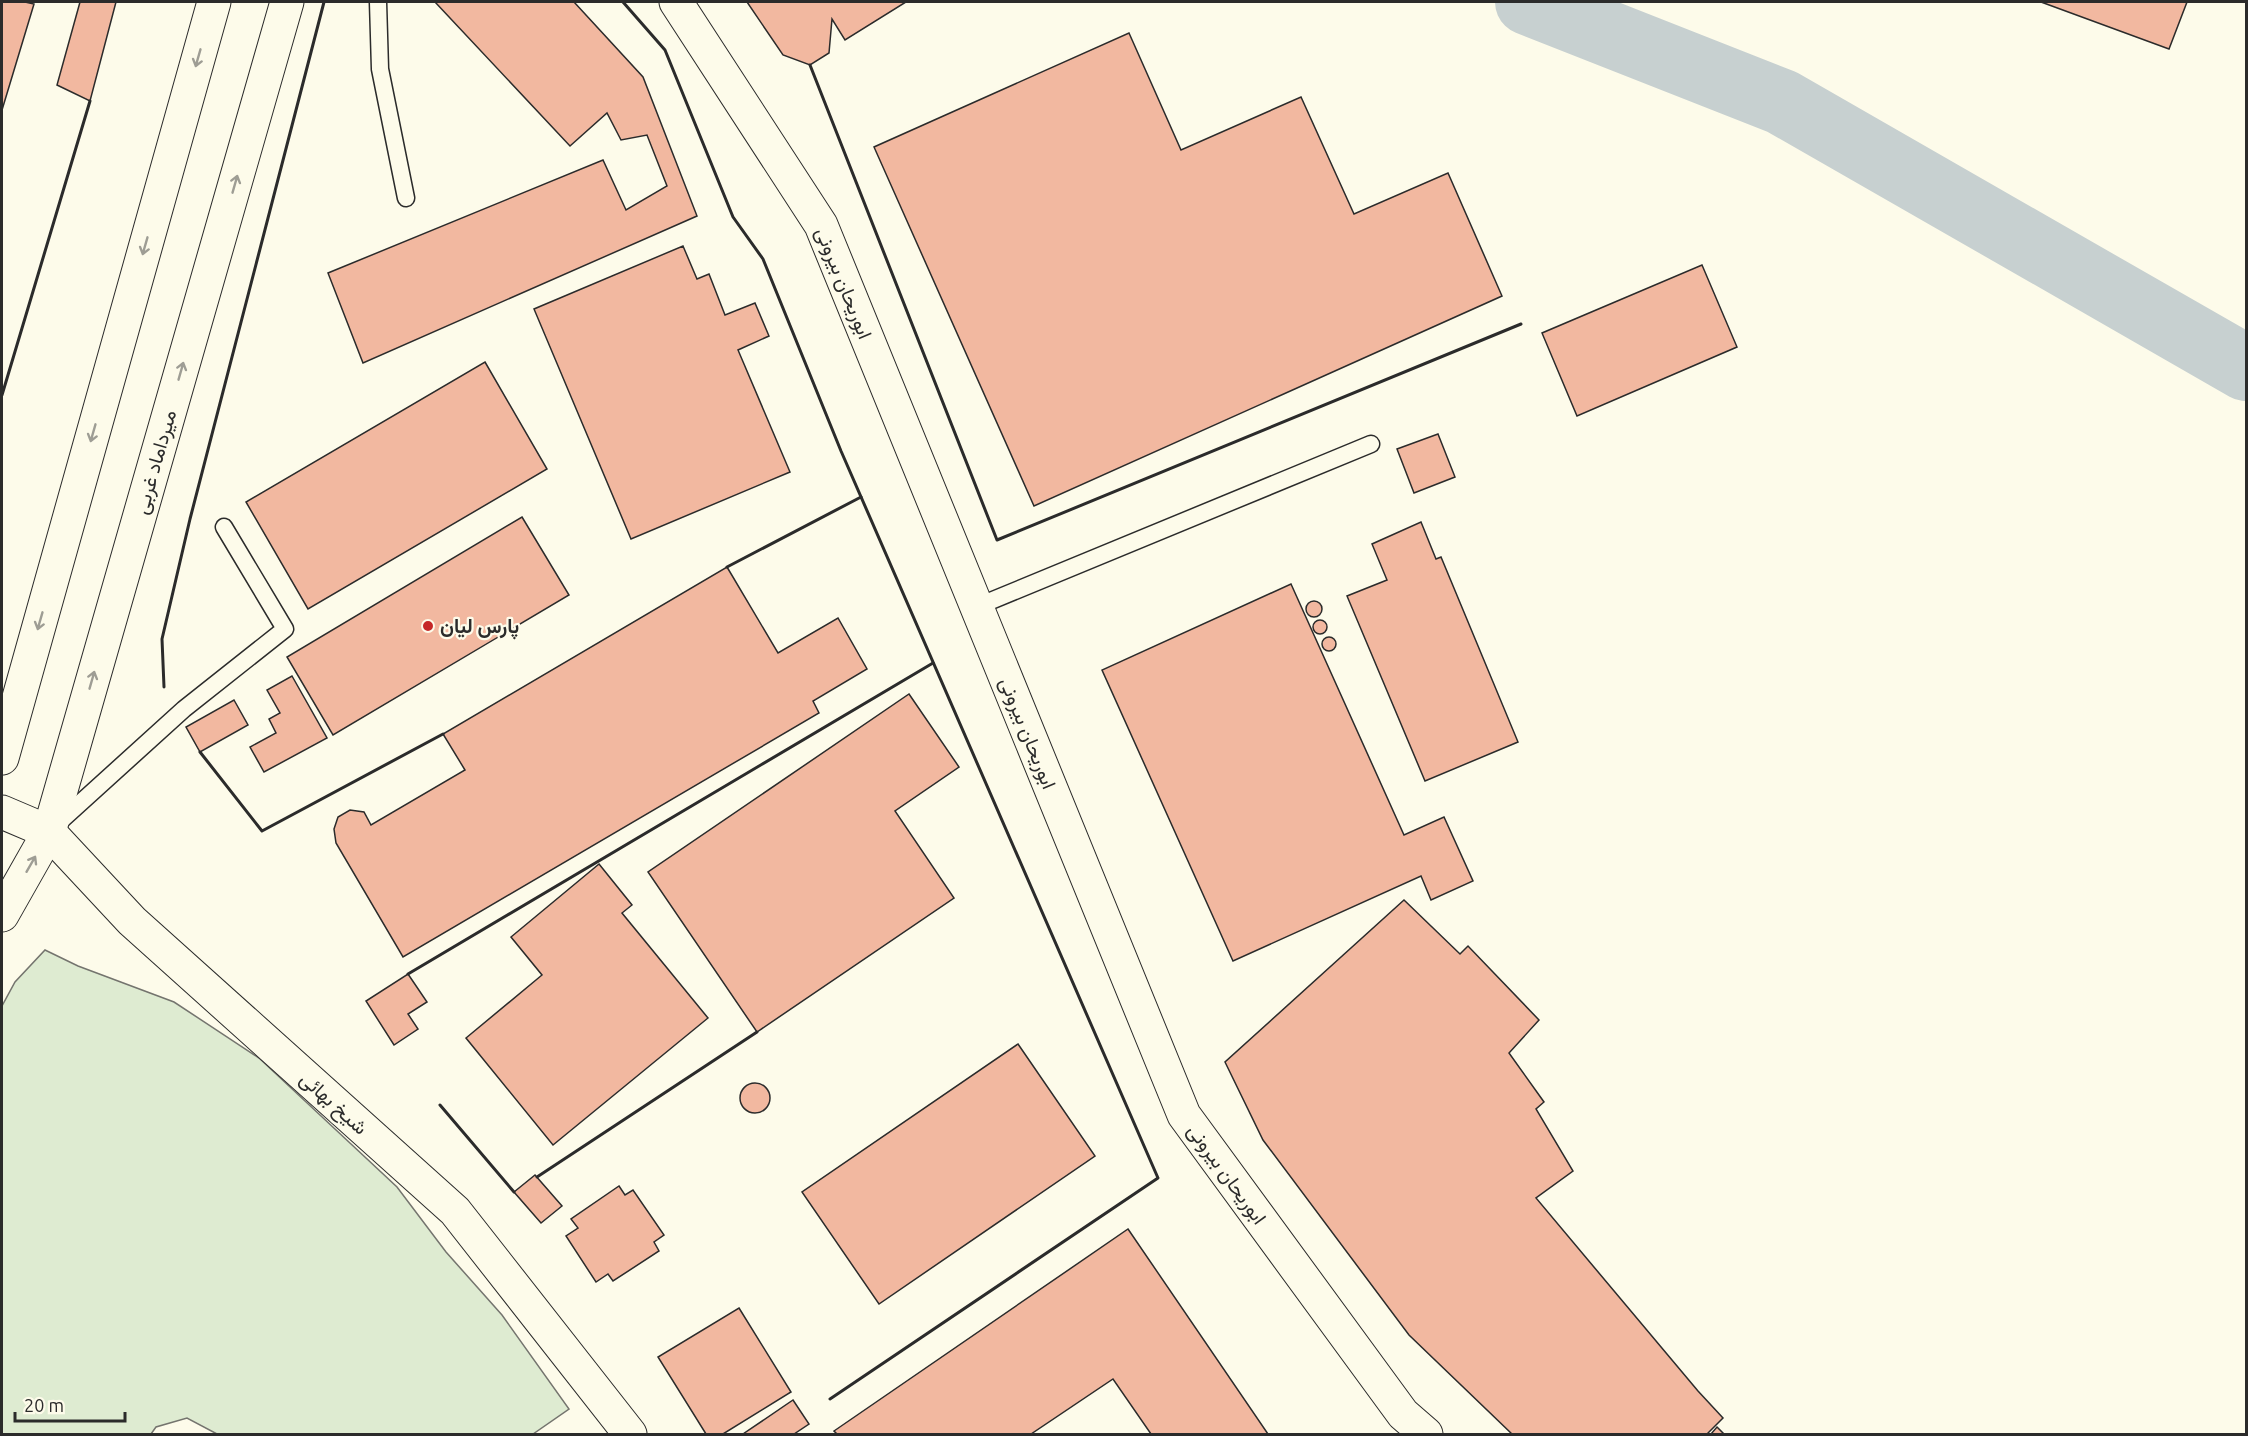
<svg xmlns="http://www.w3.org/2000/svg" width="2248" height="1436" viewBox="0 0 2248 1436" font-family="Ubuntu,Vazirmatn,sans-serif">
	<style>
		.green { fill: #deebd1; stroke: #74746e; stroke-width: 1.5 }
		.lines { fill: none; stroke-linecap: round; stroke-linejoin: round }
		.river { stroke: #c7d0d0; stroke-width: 66 }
		.building { fill: #f2b8a0; stroke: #2b2b2b; stroke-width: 1.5 }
		.service-casing { stroke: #2b2b2b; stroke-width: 19 }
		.tertiary-casing { stroke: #2b2b2b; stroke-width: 35 }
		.service { stroke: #fdfbea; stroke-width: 16 }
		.tertiary { stroke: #fdfbea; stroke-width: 33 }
		.wall { stroke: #2b2b2b; stroke-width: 3 }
		.oneway { stroke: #9e9d94 }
		.poi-dot { fill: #c62828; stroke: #fdfbea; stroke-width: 2 }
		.labels { text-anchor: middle; stroke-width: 4.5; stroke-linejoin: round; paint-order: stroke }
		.street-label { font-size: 20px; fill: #2b2b2b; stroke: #fdfbea }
		.poi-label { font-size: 20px; font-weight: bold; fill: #2b2b2b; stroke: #fdfbea; text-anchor: start }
	</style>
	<rect width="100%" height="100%" fill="#fdfbea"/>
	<path class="green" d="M45,950L78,966L174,1002L259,1058L397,1187L446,1252L502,1315L569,1409L533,1434H217L187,1418L156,1427L151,1434H2V1006L15,982Z"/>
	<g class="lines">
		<path class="river" d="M1528,2L1782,102L2246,368"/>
	</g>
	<g class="building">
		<path d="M2,2H25L34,4L2,110Z"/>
		<path d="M80,2H116L90,101L57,85Z"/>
		<path d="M435,2H574L643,77L697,216L363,363L328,273L603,160L626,210L667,186L647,135L621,140L607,113L570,146Z"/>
		<path d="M747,2H906L845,40L832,19L829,53L810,65L783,55Z"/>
		<path d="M2041,2H2187L2169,49Z"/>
		<path d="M1129,33L1181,150L1301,97L1354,214L1448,173L1502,296L1034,506L874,147Z"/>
		<path d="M683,246L697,279L709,274L725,315L755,303L769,336L738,350L790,472L631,539L534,309Z"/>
		<path d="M1702,265L1737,347L1577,416L1542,333Z"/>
		<path d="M485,362L547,469L308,609L246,502Z"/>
		<path d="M1438,434L1455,477L1414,493L1397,449Z"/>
		<path d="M522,517L569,595L333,735L287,657Z"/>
		<path d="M1421,522L1436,559L1441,557L1518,742L1425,781L1347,596L1387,580L1372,544Z"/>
		<path d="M727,567L778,653L838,618L867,669L813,701L819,713L403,957L336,843L334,829L338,817L350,810L364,812L371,825L465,770L443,734Z"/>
		<path d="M1291,584L1404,835L1444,817L1473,881L1431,900L1421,876L1233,961L1102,670Z"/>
		<circle cx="1314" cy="609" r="8"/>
		<circle cx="1320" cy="627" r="7"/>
		<circle cx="1329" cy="644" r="7"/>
		<path d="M292,676L327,738L264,772L250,747L276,733L269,719L280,713L267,690Z"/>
		<path d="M909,694L959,767L895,811L954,898L757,1032L648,872Z"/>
		<path d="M234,700L248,725L200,752L186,727Z"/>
		<path d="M599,864L632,905L622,913L708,1018L553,1145L466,1038L542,975L511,937Z"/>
		<path d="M1404,900L1460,954L1468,946L1539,1020L1509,1053L1544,1102L1536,1109L1573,1171L1536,1198L1698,1391L1723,1418L1707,1434H1512L1409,1335L1263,1140L1225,1062Z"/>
		<path d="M408,974L427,1002L408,1014L418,1029L394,1045L366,1001Z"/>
		<path d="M1018,1044L1095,1156L879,1304L802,1192Z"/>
		<circle cx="755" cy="1098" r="15"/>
		<path d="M535,1175L562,1206L541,1223L514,1192Z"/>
		<path d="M619,1186L625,1195L633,1190L664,1235L654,1242L659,1251L613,1281L608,1274L596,1282L566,1236L578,1228L571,1219Z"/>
		<path d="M1128,1229L1268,1434H1151L1113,1379L1031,1434H837L834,1431Z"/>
		<path d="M739,1308L791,1392L723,1434H706L658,1357Z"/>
		<path d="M793,1400L809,1424L794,1434H743Z"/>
		<path d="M1717,1427L1724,1434H1711Z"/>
	</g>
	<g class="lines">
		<defs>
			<g id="service">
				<path d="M378,2L380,69L406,198"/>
				<path d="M976,607L1371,444"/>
				<path d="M56,825L184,709L285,629L224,527"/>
			</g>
			<g id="tertiary">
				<path d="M676,2L821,225L1184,1115L1403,1414L1426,1434"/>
				<path d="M2,758L214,2"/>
				<path d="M2,812L49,832L132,921L455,1211L630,1434"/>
				<path d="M2,915L49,832L287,2"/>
			</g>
		</defs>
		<use href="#service" class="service-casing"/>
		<use href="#tertiary" class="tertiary-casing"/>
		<use href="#service" class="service"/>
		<use href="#tertiary" class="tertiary"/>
		<g class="wall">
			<path d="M623,2L665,50L733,217L763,259L841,451L1158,1178L830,1399"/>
			<path d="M810,65L997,540L1521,324"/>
			<path d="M2,395L90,101"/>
			<path d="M727,567L861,497"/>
			<path d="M164,687L162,639L190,519L324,2"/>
			<path d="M200,752L262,831L443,734"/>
			<path d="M408,974L933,663"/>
			<path d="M440,1105L514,1192"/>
			<path d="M537,1177L757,1032"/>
		</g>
	</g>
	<defs><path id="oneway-shaft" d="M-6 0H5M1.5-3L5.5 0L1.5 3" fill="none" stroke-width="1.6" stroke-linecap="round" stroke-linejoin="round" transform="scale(1.5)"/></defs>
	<g class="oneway">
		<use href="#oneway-shaft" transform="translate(198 58) rotate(106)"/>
		<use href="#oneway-shaft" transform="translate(235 184) rotate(-74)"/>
		<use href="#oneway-shaft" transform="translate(145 246) rotate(106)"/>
		<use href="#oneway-shaft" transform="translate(181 371) rotate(-74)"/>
		<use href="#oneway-shaft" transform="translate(93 433) rotate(106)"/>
		<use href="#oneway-shaft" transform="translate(40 621) rotate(106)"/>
		<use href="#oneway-shaft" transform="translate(92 680) rotate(-74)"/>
		<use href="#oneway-shaft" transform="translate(31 864) rotate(-60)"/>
	</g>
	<circle class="poi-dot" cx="428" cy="626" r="6"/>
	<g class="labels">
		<g class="street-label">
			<text transform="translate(844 283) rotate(68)" y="7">ابوریحان بیرونی</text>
			<text transform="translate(155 462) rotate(-74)" y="7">میرداماد غربی</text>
			<text transform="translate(1028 733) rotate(68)" y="7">ابوریحان بیرونی</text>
			<text transform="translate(334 1103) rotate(42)" y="7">شیخ بهائی</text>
			<text transform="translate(1227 1174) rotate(54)" y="7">ابوریحان بیرونی</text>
		</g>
		<g class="poi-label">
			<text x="440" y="633">پارس لیان</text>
		</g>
	</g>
	<rect width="2248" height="1436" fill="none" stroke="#2b2b2b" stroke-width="6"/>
	<path d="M15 1412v9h110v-9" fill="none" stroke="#2b2b2b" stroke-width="3"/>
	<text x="24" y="1412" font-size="18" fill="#2b2b2b" stroke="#fdfbea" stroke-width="4.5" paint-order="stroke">20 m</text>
</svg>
